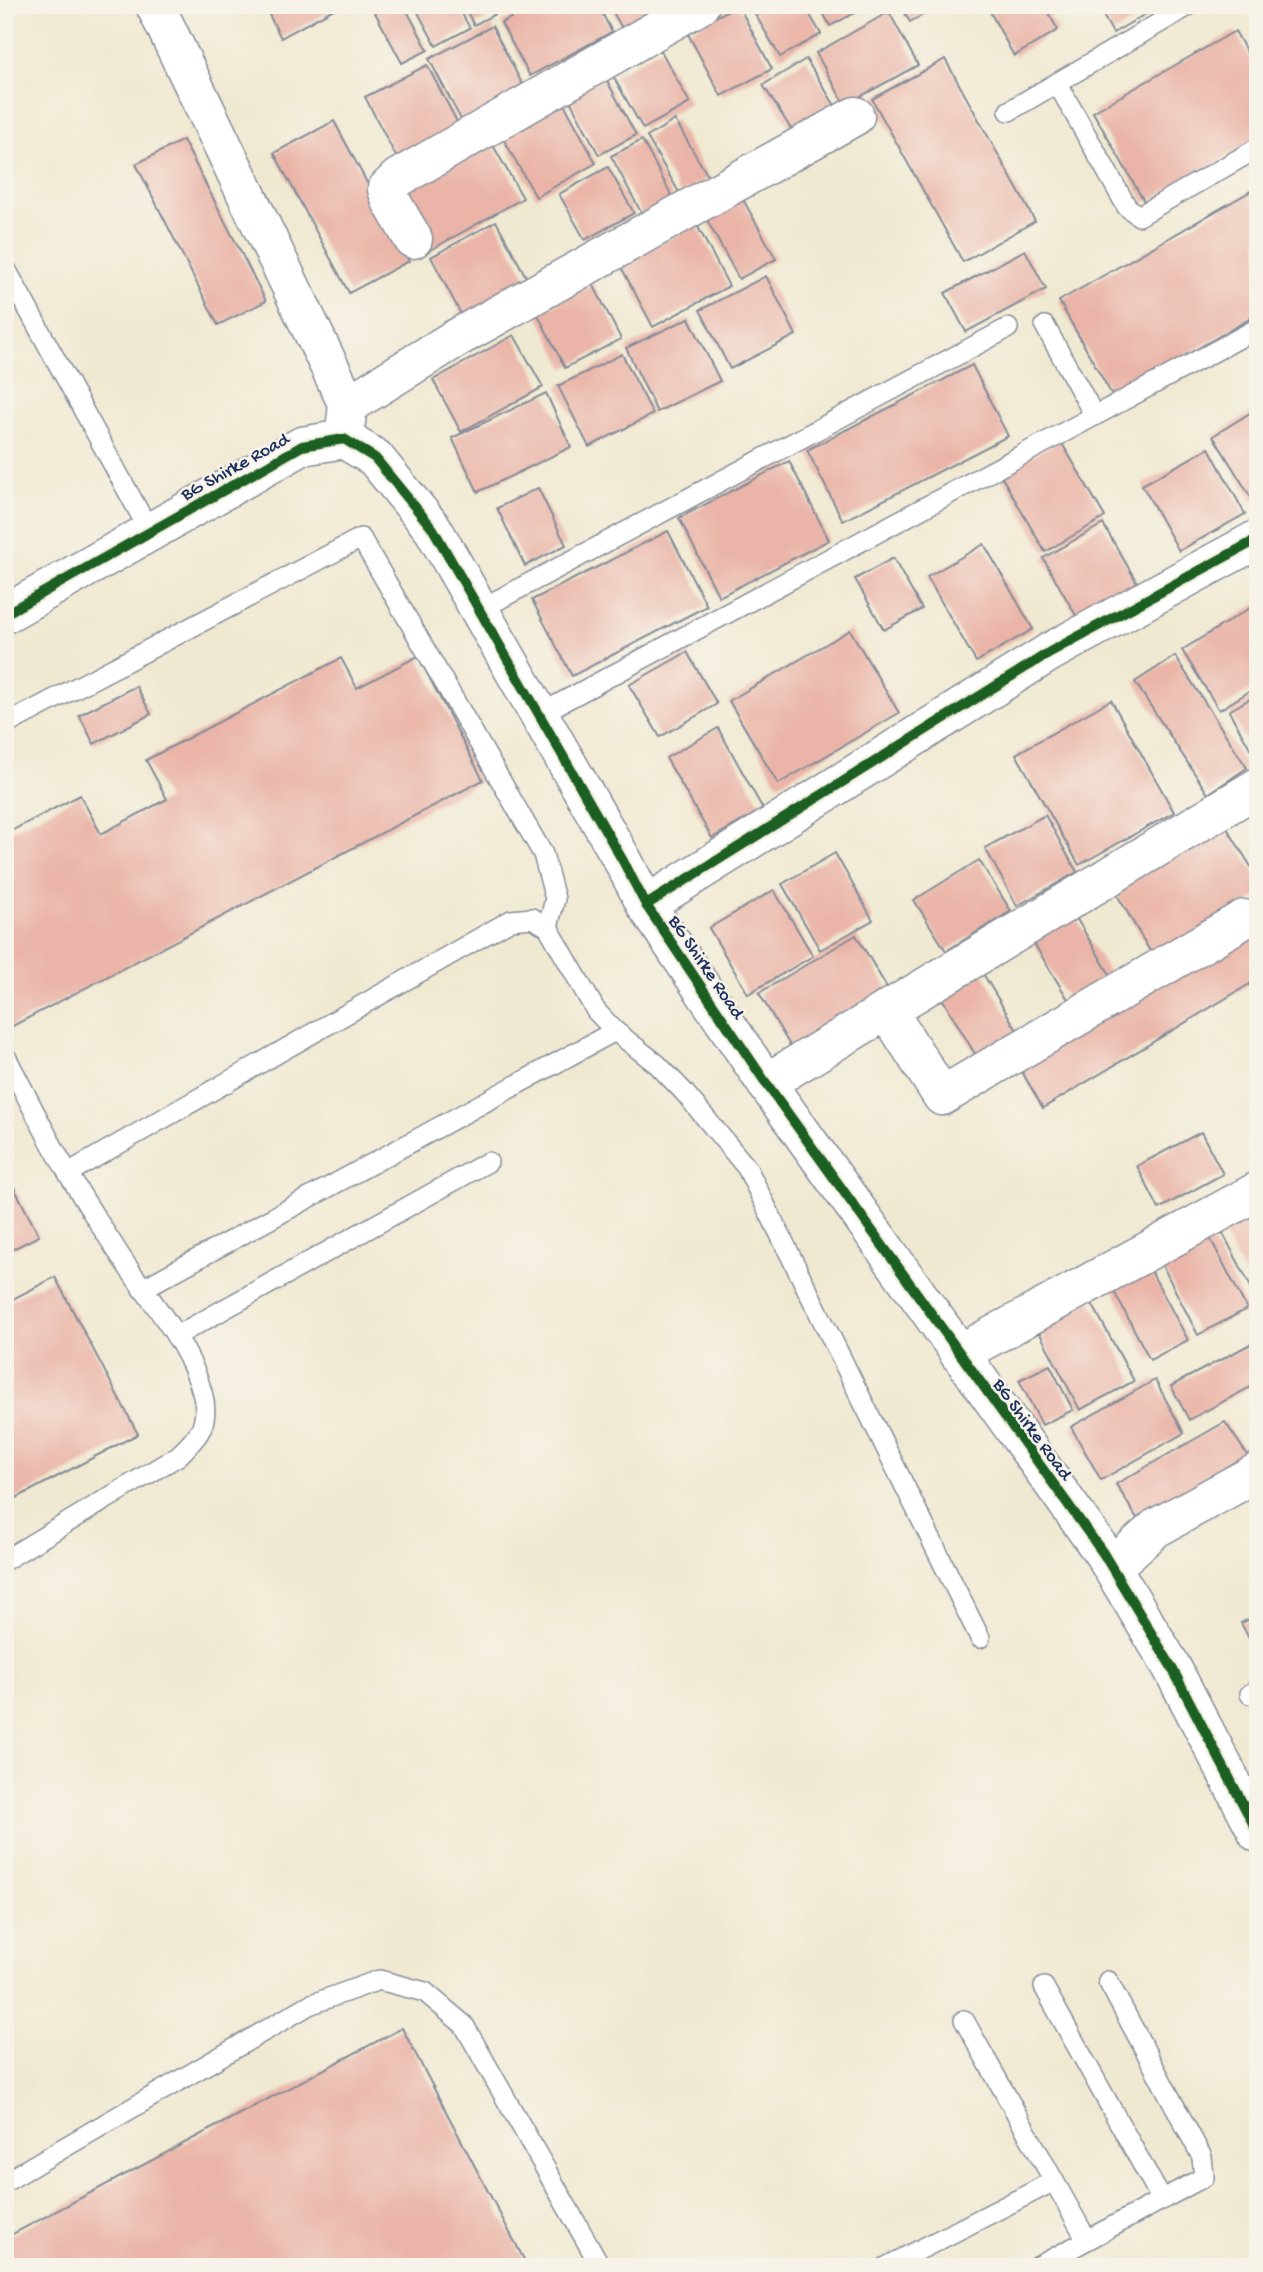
<svg xmlns="http://www.w3.org/2000/svg" width="1263" height="2272" viewBox="0 0 1263 2272" font-family="'Gochi Hand',sans-serif">
	<style>
		.building { fill: #eab5a8 }
		.lines { fill: none; stroke-linecap: round; stroke-linejoin: round }
		.service-casing { stroke: #868c98; stroke-width: 22 }
		.minor-casing { stroke: #868c98; stroke-width: 41 }
		.tertiary-casing { stroke: #868c98; stroke-width: 41 }
		.service { stroke: #fff; stroke-width: 19 }
		.minor { stroke: #fff; stroke-width: 38 }
		.tertiary { stroke: #fff; stroke-width: 38 }
		.cycleway-casing { stroke: #f7f3e8; stroke-width: 15 }
		.cycleway { stroke: #1b5e20; stroke-width: 10 }
		.labels { text-anchor: middle; stroke-width: 5; stroke-linejoin: round; paint-order: stroke }
		.street-label { font-size: 19px; fill: #1b2f5e; stroke: #f7f3e8 }
	</style>
	<rect width="100%" height="100%" fill="#f7f3e8"/>
	<filter id="ink" filterUnits="userSpaceOnUse"><feTurbulence type="fractalNoise" baseFrequency=".0143" numOctaves="2"/><feDisplacementMap in="SourceGraphic" scale="14" xChannelSelector="R" yChannelSelector="G"/><feConvolveMatrix kernelMatrix="1 2 1 2 8 2 1 2 1" color-interpolation-filters="sRGB"/></filter>
	<filter id="wash" filterUnits="userSpaceOnUse"><feTurbulence type="fractalNoise" baseFrequency=".00686" numOctaves="4" result="noise"/><feDisplacementMap in="SourceGraphic" scale="28" xChannelSelector="R" yChannelSelector="G"/><feGaussianBlur stdDeviation="1.57" result="paint"/><feColorMatrix in="noise" values="0 0 0 0 0 0 0 0 0 0 0 0 0 0 0 0 0 1.4 0 .05"/><feComposite in="paint" operator="in"/></filter>
	<g filter="url(#wash)">
		<rect width="100%" height="100%" fill="#f0e9d2"/>
		<g id="blocks">
			<g class="building">
				<path d="M264,5H341L281,38Z"/>
				<path d="M375,5H404L428,50L402,63L372,7Z"/>
				<path d="M414,5H457L470,28L436,46Z"/>
				<path d="M463,5H512L474,25Z"/>
				<path d="M535,5H598L612,32L530,76L501,23Z"/>
				<path d="M609,5H687L628,39Z"/>
				<path d="M738,5L772,69L721,96L687,32Z"/>
				<path d="M750,5H804L821,34L780,57Z"/>
				<path d="M819,5H870L830,26Z"/>
				<path d="M900,5H940L910,22Z"/>
				<path d="M993,5H1044L1058,30L1014,56L988,8Z"/>
				<path d="M1097,5H1161L1113,33Z"/>
				<path d="M889,12L918,65L845,105L816,53Z"/>
				<path d="M492,26L527,93L465,127L429,59Z"/>
				<path d="M1235,31L1258,72V139L1145,203L1093,112Z"/>
				<path d="M660,49L690,103L643,129L613,76Z"/>
				<path d="M806,59L837,109L795,135L763,85Z"/>
				<path d="M945,59L1035,221L963,262L872,99Z"/>
				<path d="M427,65L463,133L401,166L365,97Z"/>
				<path d="M605,77L636,135L599,155L568,97Z"/>
				<path d="M562,100L596,163L536,197L500,133Z"/>
				<path d="M675,120L709,178L680,194L647,137Z"/>
				<path d="M334,121L409,261L349,293L274,153Z"/>
				<path d="M183,140L266,301L218,325L136,164Z"/>
				<path d="M490,140L523,198L427,252L395,194Z"/>
				<path d="M642,140L673,198L642,214L611,156Z"/>
				<path d="M608,167L634,213L585,240L559,194Z"/>
				<path d="M1258,187V314L1113,397L1059,301Z"/>
				<path d="M740,194L776,259L739,279L703,213Z"/>
				<path d="M496,221L531,286L465,322L431,257Z"/>
				<path d="M697,225L729,286L653,327L620,265Z"/>
				<path d="M1025,250L1046,289L966,332L945,293Z"/>
				<path d="M766,276L796,335L730,369L700,310Z"/>
				<path d="M593,284L621,339L565,368L537,313Z"/>
				<path d="M689,318L720,381L657,412L626,348Z"/>
				<path d="M514,335L543,387L461,432L433,380Z"/>
				<path d="M622,354L653,414L589,447L558,386Z"/>
				<path d="M972,365L1008,436L843,521L807,450Z"/>
				<path d="M546,393L571,447L478,492L452,438Z"/>
				<path d="M1250,413L1258,426V509L1213,436Z"/>
				<path d="M1060,440L1105,517L1045,552L1000,474Z"/>
				<path d="M1209,448L1245,514L1179,551L1142,485Z"/>
				<path d="M789,461L829,540L719,597L679,518Z"/>
				<path d="M538,488L566,545L525,566L497,508Z"/>
				<path d="M1103,524L1142,591L1082,626L1043,558Z"/>
				<path d="M668,531L707,606L572,676L532,600Z"/>
				<path d="M984,544L1033,629L976,662L927,577Z"/>
				<path d="M893,558L922,609L884,630L855,579Z"/>
				<path d="M1258,603V686L1219,710L1182,650Z"/>
				<path d="M850,630L899,713L778,784L729,701Z"/>
				<path d="M687,652L717,704L660,737L629,685Z"/>
				<path d="M418,656L483,780L5,1030V834L80,795L101,834L167,799L146,760L341,658L357,688Z"/>
				<path d="M1175,656L1247,768L1208,794L1135,682Z"/>
				<path d="M136,686L151,714L94,744L79,715Z"/>
				<path d="M1258,694V762L1229,711Z"/>
				<path d="M1111,700L1174,812L1079,865L1016,754Z"/>
				<path d="M718,728L763,809L712,838L666,758Z"/>
				<path d="M1045,815L1077,872L1017,906L985,848Z"/>
				<path d="M1222,820L1258,878V896L1154,958L1112,886Z"/>
				<path d="M835,853L873,920L820,950L782,884Z"/>
				<path d="M979,860L1011,911L946,951L914,900Z"/>
				<path d="M774,890L813,956L748,994L709,928Z"/>
				<path d="M1072,911L1115,983L1074,1009L1030,937Z"/>
				<path d="M1258,926V979L1043,1108L1018,1065Z"/>
				<path d="M856,935L889,991L792,1049L759,993Z"/>
				<path d="M978,965L1022,1039L981,1064L937,990Z"/>
				<path d="M1201,1132L1223,1174L1159,1209L1137,1166Z"/>
				<path d="M5,1170L39,1236L5,1253Z"/>
				<path d="M1258,1205V1300L1219,1226Z"/>
				<path d="M1207,1232L1247,1309L1198,1335L1158,1257Z"/>
				<path d="M1146,1262L1188,1340L1150,1360L1109,1282Z"/>
				<path d="M55,1277L138,1434L5,1504V1303Z"/>
				<path d="M1090,1300L1134,1381L1080,1410L1037,1328Z"/>
				<path d="M1258,1340V1383L1189,1420L1171,1386Z"/>
				<path d="M1050,1365L1073,1410L1042,1425L1019,1380Z"/>
				<path d="M1155,1380L1184,1433L1101,1480L1071,1427Z"/>
				<path d="M1225,1422L1250,1459L1138,1520L1116,1484Z"/>
				<path d="M1258,1615V1656L1241,1623Z"/>
				<path d="M402,2028L528,2267H5V2238Z"/>
			</g>
		</g>
	</g>
	<g filter="url(#ink)">
		<use href="#blocks" fill-opacity="0" stroke="#868c98" stroke-width="2"/>
		<g class="lines">
			<defs>
				<g id="service">
					<path d="M1057,83L1127,207L1139,216L1258,148"/>
					<path d="M1009,111L1190,5"/>
					<path d="M5,267L150,532"/>
					<path d="M1045,326L1094,415"/>
					<path d="M479,610L1008,328"/>
					<path d="M538,715L1258,328"/>
					<path d="M5,725L361,538L543,854L555,899L548,927"/>
					<path d="M5,1055C26,1094 45,1135 68,1173C84,1201 102,1227 119,1254C148,1299 190,1343 203,1396C210,1425 197,1438 178,1456L5,1560"/>
					<path d="M68,1173L511,920L532,918L548,927L596,1011L615,1031L657,1064L684,1092L747,1168L980,1638"/>
					<path d="M142,1289L615,1031"/>
					<path d="M176,1336L488,1162"/>
					<path d="M1250,1694L1258,1689"/>
					<path d="M1044,1987L1162,2200"/>
					<path d="M964,2020L1087,2240"/>
					<path d="M5,2182L309,2005L379,1980L425,1992L464,2025L601,2267"/>
					<path d="M886,2267L1054,2181"/>
					<path d="M1037,2267L1204,2177L1202,2157L1108,1981"/>
				</g>
				<g id="minor">
					<path d="M155,5L348,405L345,430"/>
					<path d="M413,239L391,201L387,189L398,178L700,5"/>
					<path d="M348,405L453,340L855,116"/>
					<path d="M646,905L1050,652L1258,539"/>
					<path d="M887,1010L942,1096L1244,919"/>
					<path d="M766,1083L1258,787"/>
					<path d="M959,1354L1258,1191"/>
					<path d="M1112,1567L1156,1528L1258,1472"/>
				</g>
				<path id="tertiary" d="M5,614L302,446L344,439L375,458L433,529L623,861L646,905L766,1083L1103,1553L1171,1666L1258,1833"/>
			</defs>
			<use href="#service" class="service-casing"/>
			<use href="#minor" class="minor-casing"/>
			<use href="#tertiary" class="tertiary-casing"/>
			<use href="#service" class="service"/>
			<use href="#minor" class="minor"/>
			<use href="#tertiary" class="tertiary"/>
			<defs>
				<g id="cycleway">
					<path d="M5,614L302,446L344,439L375,458L433,529L623,861L646,905L766,1083L1103,1553L1171,1666L1258,1833"/>
					<path d="M646,905L1050,652L1258,539"/>
				</g>
			</defs>
			<use href="#cycleway" class="cycleway-casing"/>
			<use href="#cycleway" class="cycleway"/>
		</g>
	</g>
	<g class="labels">
		<g class="street-label">
			<text transform="translate(234 465) rotate(-29)" y="7">BG Shirke Road</text>
			<text transform="translate(708 966) rotate(56)" y="7">BG Shirke Road</text>
			<text transform="translate(1034 1428) rotate(54)" y="7">BG Shirke Road</text>
		</g>
	</g>
	<rect width="1263" height="2272" fill="none" stroke="#f7f3e8" stroke-width="28"/>
</svg>
